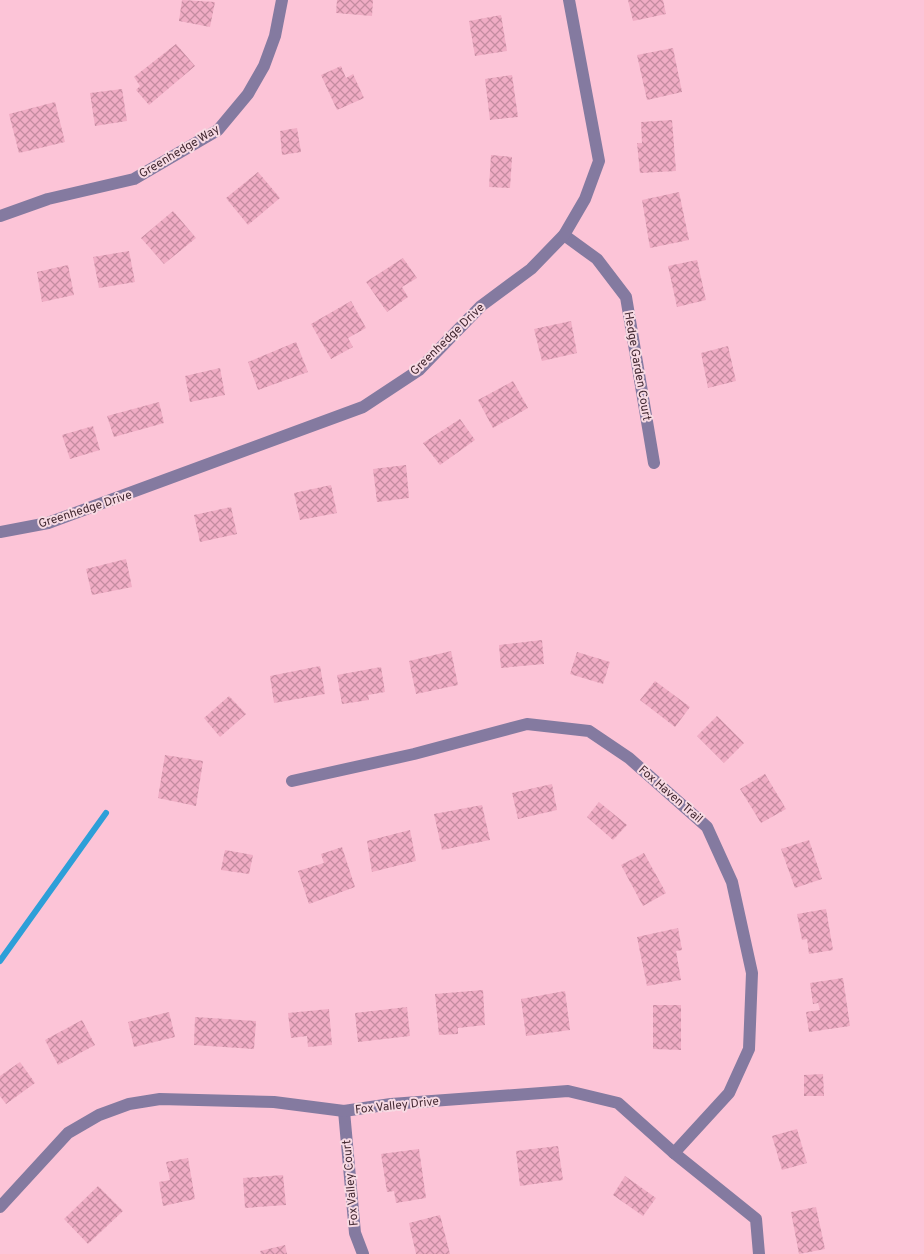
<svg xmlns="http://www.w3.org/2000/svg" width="924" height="1254" viewBox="0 0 924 1254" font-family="Overpass,sans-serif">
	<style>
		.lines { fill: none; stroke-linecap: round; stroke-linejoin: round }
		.stream { stroke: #2d9fd8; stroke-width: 6 }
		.building { fill: url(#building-cross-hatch) }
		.minor { stroke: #847aa0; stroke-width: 12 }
		.labels { text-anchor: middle; stroke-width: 4; stroke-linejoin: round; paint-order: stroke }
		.street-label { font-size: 12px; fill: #422831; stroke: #f7dae3 }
	</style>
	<defs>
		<pattern id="building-cross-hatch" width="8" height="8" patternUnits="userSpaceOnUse" patternTransform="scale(1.25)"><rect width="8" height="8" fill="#f0acc4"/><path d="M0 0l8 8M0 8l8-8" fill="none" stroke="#c48ca0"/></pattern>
	</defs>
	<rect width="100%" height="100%" fill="#fcc4d7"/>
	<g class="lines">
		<path class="stream" d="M0,961L106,813"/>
	</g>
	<g class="building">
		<path d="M182,0L215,2L210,27L179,21Z"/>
		<path d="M337,0H373L372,16L336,13Z"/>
		<path d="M628,0H663L666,14L633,21Z"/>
		<path d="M501,15L507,51L475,56L469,21Z"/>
		<path d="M176,44L195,66L149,105L136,90L140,86L134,77Z"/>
		<path d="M673,48L682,92L647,100L637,55Z"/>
		<path d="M341,66L346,78L353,74L364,98L337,110L321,75Z"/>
		<path d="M512,75L518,117L490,120L485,79Z"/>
		<path d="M122,89L127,121L95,126L90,93Z"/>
		<path d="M55,102L65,142L19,153L9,114Z"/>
		<path d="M672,120L676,171L640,173L637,143H642L641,122Z"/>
		<path d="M297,128L301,152L282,155L280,131Z"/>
		<path d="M491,155L512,157L510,188L489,187Z"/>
		<path d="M258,172L280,198L248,225L226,198Z"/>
		<path d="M679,192L689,240L650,248L642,200Z"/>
		<path d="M173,211L196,238L164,264L141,238Z"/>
		<path d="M129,251L135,282L99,288L93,257Z"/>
		<path d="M403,258L417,278L402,287L408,297L387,312L366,282Z"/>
		<path d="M697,260L706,300L677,307L668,266Z"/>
		<path d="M68,265L74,295L42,302L37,272Z"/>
		<path d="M351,301L366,328L348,338L353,347L331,359L311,324Z"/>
		<path d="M571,321L577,353L542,361L534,329Z"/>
		<path d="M296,342L308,372L258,390L248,362Z"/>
		<path d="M728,346L736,381L708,388L701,353Z"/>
		<path d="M220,368L225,395L190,402L185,376Z"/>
		<path d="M513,381L528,408L493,428L478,400Z"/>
		<path d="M159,402L164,423L114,437L107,416Z"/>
		<path d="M460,419L475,440L440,465L423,443Z"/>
		<path d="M93,426L100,450L70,459L62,435Z"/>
		<path d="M406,465L409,498L377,502L373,469Z"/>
		<path d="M331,485L337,513L300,520L294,493Z"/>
		<path d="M231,507L237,534L200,542L194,515Z"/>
		<path d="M126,559L132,587L92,595L86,569Z"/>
		<path d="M542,640L544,664L501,668L499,645Z"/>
		<path d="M451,651L458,685L416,694L409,661Z"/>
		<path d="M577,652L610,662L603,684L570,674Z"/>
		<path d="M320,666L325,694L274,703L270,676Z"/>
		<path d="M381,667L385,692L368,695L369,700L342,704L337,675Z"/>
		<path d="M655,681L690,707L675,727L640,700Z"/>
		<path d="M229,696L246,714L220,737L204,718Z"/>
		<path d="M717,716L744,743L724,763L697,736Z"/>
		<path d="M165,755L203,761L196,806L158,798Z"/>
		<path d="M765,774L786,809L761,823L740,789Z"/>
		<path d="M552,784L557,810L518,819L512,793Z"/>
		<path d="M599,802L627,825L613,840L587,817Z"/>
		<path d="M482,805L490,840L442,850L434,814Z"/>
		<path d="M410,830L416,861L372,872L367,841Z"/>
		<path d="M809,840L822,879L795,888L781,849Z"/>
		<path d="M342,847L355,887L309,904L298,871L324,863L321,854Z"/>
		<path d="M225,850L253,855L249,874L221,870Z"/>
		<path d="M644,853L666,893L643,906L621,865Z"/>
		<path d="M826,909L833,950L809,954L807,939L802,940L797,914Z"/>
		<path d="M678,928L682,950L676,951L681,980L647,986L637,937Z"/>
		<path d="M843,978L850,1026L809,1032L806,1012L820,1010L818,1003L813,1004L810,983Z"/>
		<path d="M483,990L485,1025L458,1028V1034L439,1035L435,994Z"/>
		<path d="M565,991L570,1030L526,1036L521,999Z"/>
		<path d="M653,1005H681V1050L653,1049Z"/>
		<path d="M407,1007L410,1036L358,1042L355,1013Z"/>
		<path d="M329,1009L332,1045L308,1047L307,1036L291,1038L288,1013Z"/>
		<path d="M169,1012L175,1037L134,1047L128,1022Z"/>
		<path d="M195,1017L256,1021L254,1049L194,1045Z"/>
		<path d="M82,1020L95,1045L58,1065L45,1040Z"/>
		<path d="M20,1062L35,1083L6,1104L0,1096V1076Z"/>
		<path d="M823,1074L824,1096H804V1075Z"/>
		<path d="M797,1129L807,1163L782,1170L772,1136Z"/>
		<path d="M558,1146L563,1180L520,1186L516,1151Z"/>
		<path d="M419,1149L426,1198L396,1203L394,1191L387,1192L381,1154Z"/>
		<path d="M188,1158L195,1199L163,1206L159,1182L170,1180L166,1162Z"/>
		<path d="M283,1175L286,1205L245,1208L243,1178Z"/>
		<path d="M625,1176L656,1198L643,1216L613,1195Z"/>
		<path d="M98,1186L123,1211L88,1244L64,1219Z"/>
		<path d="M816,1207L825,1249L799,1254L791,1212Z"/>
		<path d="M440,1215L450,1254H416L409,1223Z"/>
		<path d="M285,1245L287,1254H261L260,1251Z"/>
	</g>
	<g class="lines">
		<g class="minor">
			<path d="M0,216L48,199L134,179L218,130L248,94L264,66L275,36L282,0"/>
			<path d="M564,235L597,259L626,297L654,463"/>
			<path d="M0,532L48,523L363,407L419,370L481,306L531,269L564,235L585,199L599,161L569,0"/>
			<path d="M292,781L414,754L527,724L589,731L629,758L707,827L732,882L752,973L749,1049L729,1093L674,1153"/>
			<path d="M344,1111L355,1233L363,1254"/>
			<path d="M0,1207L68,1133L99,1115L129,1104L160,1099L274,1102L344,1111L391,1104L568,1091L618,1103L674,1153L756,1219L759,1254"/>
		</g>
	</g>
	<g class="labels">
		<g class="street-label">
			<text transform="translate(179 151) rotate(-31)" y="4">Greenhedge Way</text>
			<text transform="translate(447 339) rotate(-44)" y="4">Greenhedge Drive</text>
			<text transform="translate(638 366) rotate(80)" y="4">Hedge Garden Court</text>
			<text transform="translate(85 509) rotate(-18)" y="4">Greenhedge Drive</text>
			<text transform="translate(671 794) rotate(41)" y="4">Fox Haven Trail</text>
			<text transform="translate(397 1105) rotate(-6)" y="4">Fox Valley Drive</text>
			<text transform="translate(350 1183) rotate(-95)" y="4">Fox Valley Court</text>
		</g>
	</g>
</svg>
